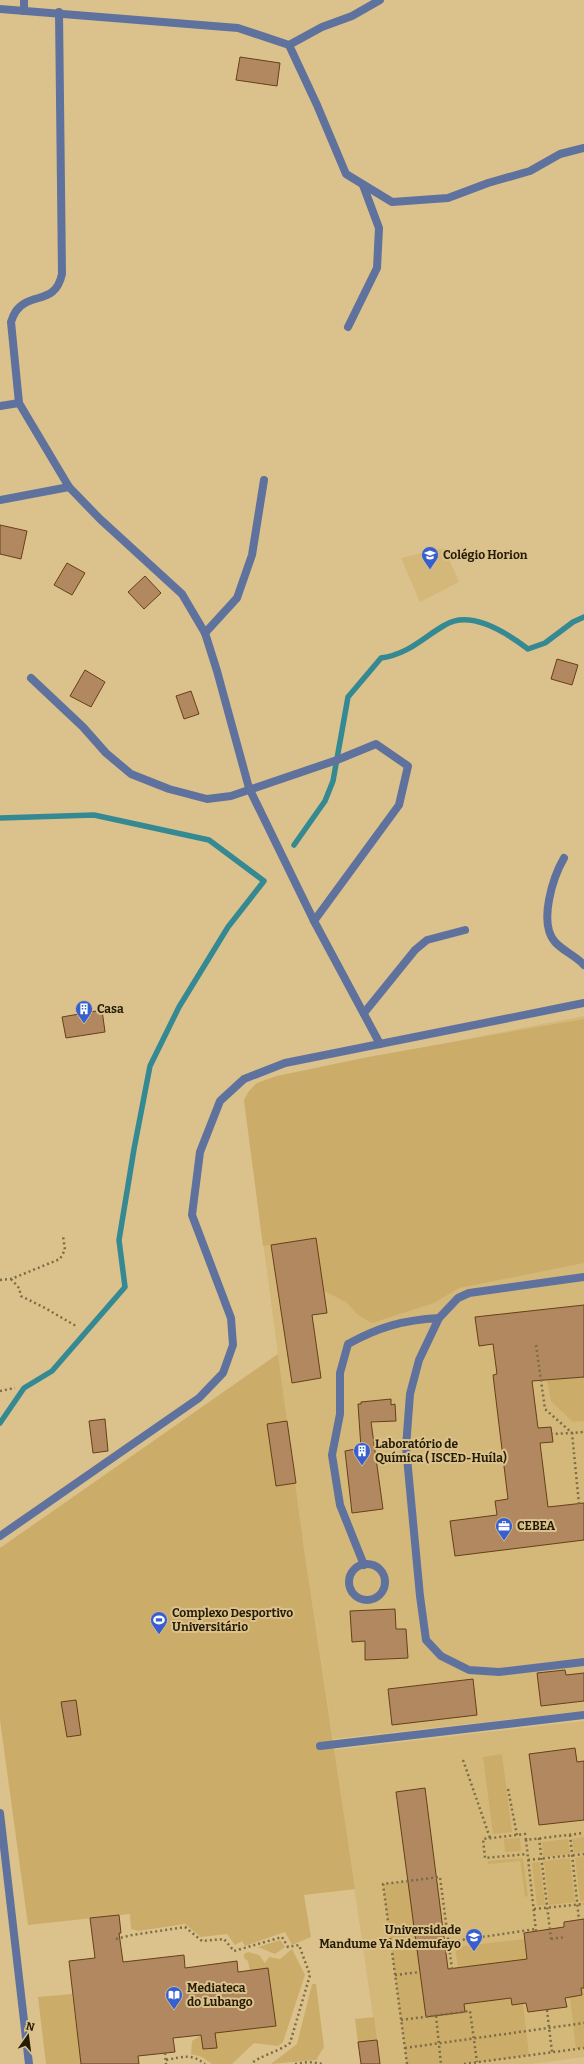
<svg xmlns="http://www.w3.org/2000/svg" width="584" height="2064" viewBox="0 0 584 2064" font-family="Bitter,serif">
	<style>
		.built { fill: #d4b87a }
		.green { fill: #cbac69 }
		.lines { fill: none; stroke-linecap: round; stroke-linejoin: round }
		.stream { stroke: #348993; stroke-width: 5.5 }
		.building { fill: #b1885f; stroke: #664017 }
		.path { stroke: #7c6c46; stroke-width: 2.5; stroke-dasharray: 2 3; stroke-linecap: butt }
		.service { stroke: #5f729e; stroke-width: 8 }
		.minor { stroke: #5f729e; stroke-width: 8 }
		.labels { text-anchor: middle; stroke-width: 4; stroke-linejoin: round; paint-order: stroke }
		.poi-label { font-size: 12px; font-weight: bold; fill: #251c06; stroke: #dbc28c; text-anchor: start }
	</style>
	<rect width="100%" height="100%" fill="#dbc28c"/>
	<g class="built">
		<path d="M444,548L459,582L420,602L401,558Z"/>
		<path d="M584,1016V1711L333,1739L304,1549L244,1100L249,1091L257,1083L277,1076Z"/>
		<path d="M584,1721V2057L532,2064H380L334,1750Z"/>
	</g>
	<g class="green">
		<path d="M584,1019V1263L459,1288L434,1303L372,1323L358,1315L346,1302L324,1291L315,1238L263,1246L244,1100L249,1091L257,1083L277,1076L368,1057Z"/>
		<path d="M278,1354L304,1549L355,1889L304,1895L311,1937L292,1945L285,1932L245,1946L242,1941L235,1945L227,1934L201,1937L185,1924L138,1931L131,1929L130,1914L28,1925L0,1720V1548Z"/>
		<path d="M584,1377V1421L573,1422L551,1401L547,1380Z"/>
		<path d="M502,1754L512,1832L493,1834L483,1757Z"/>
		<path d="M584,1837V1852L574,1853L572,1839Z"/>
		<path d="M520,1838L521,1851L505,1852L504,1839Z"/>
		<path d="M568,1839L570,1854L543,1857L542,1842Z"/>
		<path d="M584,1856V1901H580L575,1858Z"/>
		<path d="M523,1858L528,1896L525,1897L520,1861L488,1864V1861Z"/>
		<path d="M570,1858L575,1902L549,1905L544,1861Z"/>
		<path d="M540,1862L545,1905L537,1906L532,1863Z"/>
		<path d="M408,1881L427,2017L465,2012L464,2004L511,1998L512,2005L523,2003L529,2055L464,2064H407L383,1884Z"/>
		<path d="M525,1939L527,1959L458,1968L455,1947Z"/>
		<path d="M280,1940L285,1947L275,1954L258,1947Z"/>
		<path d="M292,1949L305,1975L283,2042L278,2046L254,2043L232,2064H212L202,2057L191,2054L192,2041L201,2035L203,2049L217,2048L215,2033L276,2026L268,1969L250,1971L248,1961L244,1958V1954L248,1952L259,1955L265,1963L269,1957L280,1959Z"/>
		<path d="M312,1984H316L324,2047L316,2060L271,2064L297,2044Z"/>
		<path d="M581,1988H584V2048L576,2049L570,1997L582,1995Z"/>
		<path d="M72,1994L81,2064H46L38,1997Z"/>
		<path d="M374,2017L377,2040L358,2043L355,2019Z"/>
	</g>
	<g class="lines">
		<g class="stream">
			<path d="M0,818L94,815L209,840L264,881L228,927L179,1007L150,1066L134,1149L119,1240L125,1287L52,1371L24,1388L0,1423"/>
			<path d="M294,845L325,801L333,781L348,697L381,658C409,654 422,638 445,625C471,609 507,633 528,649L545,643L573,622L584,617"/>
		</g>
	</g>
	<g class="building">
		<path d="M240,57L280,63L277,86L236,80Z"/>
		<path d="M0,525L27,531L21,559L0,554Z"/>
		<path d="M67,563L85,573L72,595L54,585Z"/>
		<path d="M145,576L161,593L144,609L128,592Z"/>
		<path d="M557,659L578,665L572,685L551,679Z"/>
		<path d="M85,670L105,682L91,707L70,696Z"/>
		<path d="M191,691L199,714L184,719L176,696Z"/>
		<path d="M102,1010L105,1032L66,1038L62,1017Z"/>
		<path d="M316,1238L327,1313L312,1315L321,1378L292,1383L271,1245Z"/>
		<path d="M584,1305V1377L532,1381L538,1428L551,1427L553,1442L540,1443L548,1507L584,1503V1540L455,1556L450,1521L497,1515L495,1501L508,1499L493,1375L497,1374L493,1344L479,1346L475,1317Z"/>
		<path d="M391,1399V1405L395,1404L396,1421L371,1422L383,1509L352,1513L345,1451L361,1448L358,1404H361V1402Z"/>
		<path d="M105,1419L108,1451L93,1453L89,1421Z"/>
		<path d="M287,1421L296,1483L276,1486L267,1424Z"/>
		<path d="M395,1609L396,1629H406L408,1658L365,1660V1641L352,1642L350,1611Z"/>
		<path d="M565,1670L566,1675L584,1673V1701L541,1706L537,1673Z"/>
		<path d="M473,1679L477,1715L392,1725L388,1689Z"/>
		<path d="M76,1700L81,1735L67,1737L61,1702Z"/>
		<path d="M575,1748L577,1762L584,1761V1820L539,1825L529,1754Z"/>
		<path d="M425,1788L448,1969L527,1959L524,1933L564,1927V1922L584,1919V1988H581L582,1995L565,1998L567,2007L528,2012L526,2003L512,2005L511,1998L464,2004L465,2012L426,2017L396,1792Z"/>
		<path d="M119,1915L121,1933H119L123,1962L184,1955L185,1968L237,1961L238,1972L268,1968L276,2026L215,2033L217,2048L203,2049L201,2035L173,2038L175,2052L138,2056L139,2064H81L69,1961L95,1958L90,1918Z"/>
		<path d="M377,2040L380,2064H361L358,2042Z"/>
	</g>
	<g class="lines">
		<g class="path">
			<path d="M11,1279L19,1288L21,1296L45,1308L76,1326"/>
			<path d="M0,1280L11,1279L60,1259L65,1250L63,1236"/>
			<path d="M536,1345L545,1409L572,1433L552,1434"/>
			<path d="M0,1391L15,1388"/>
			<path d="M579,1504L572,1433L584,1432"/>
			<path d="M463,1760L490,1838"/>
			<path d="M508,1789L517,1835"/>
			<path d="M570,1835L579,1920"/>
			<path d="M539,1838L551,1939"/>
			<path d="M526,1840L525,1834L483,1839L485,1858L527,1854"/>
			<path d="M528,1860L584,1854"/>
			<path d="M534,1909L584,1904"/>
			<path d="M388,1929L414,1926"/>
			<path d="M536,1931L526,1840L584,1833"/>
			<path d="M116,1939L132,1935L185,1927L202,1941L224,1939L234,1951L282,1937L288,1947L299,1945L310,1975L290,2043C278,2052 259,2056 251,2064"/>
			<path d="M551,1939L566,1937"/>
			<path d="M448,1942L536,1929"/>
			<path d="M395,1975L420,1972"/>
			<path d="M547,2010L552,2052"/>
			<path d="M436,2016L441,2064"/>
			<path d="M401,2020L470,2011L477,2062"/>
			<path d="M405,2048L584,2023"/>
			<path d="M165,2053L166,2064"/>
			<path d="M166,2060C183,2057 191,2053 205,2064"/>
			<path d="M295,2064L309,2062L323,2064"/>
			<path d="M407,2064L383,1884L440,1877L452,1969"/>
			<path d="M464,2064L584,2048"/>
		</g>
		<g class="service">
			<path d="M348,327L377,268L379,228L363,185"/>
			<path d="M0,500L69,487"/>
			<path d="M205,633L237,598L252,555L264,480"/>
			<path d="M31,678L83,727L106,753L131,774L169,789L207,799L231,796L337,760L376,744L408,766L399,805L314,921"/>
			<path d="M564,858C553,877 538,923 555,942C563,951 576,956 584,965"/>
			<path d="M364,1013L415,950L427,940L465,930"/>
			<path d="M439,1318L458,1298L469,1293L584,1277"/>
			<circle cx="367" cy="1582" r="18"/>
			<path d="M364,1565L340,1505L332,1455L340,1414V1373L348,1344C379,1327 403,1320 439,1318L419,1360L410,1394L406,1447L420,1596L426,1640L441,1656L469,1670L499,1672L584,1662"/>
			<path d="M320,1746L584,1715"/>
		</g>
		<g class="minor">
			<path d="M24,0V11"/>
			<path d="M0,9L238,28L289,45L317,105L346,174L392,202L448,198L488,183L530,171L560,154L584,148"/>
			<path d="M59,12L62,274C55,306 31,291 16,311C14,314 12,319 11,322L19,403L69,487L100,519L182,594L205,633L217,671L249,788L314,921L380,1044"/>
			<path d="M289,45L322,27L352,16L380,0"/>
			<path d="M0,406L19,403"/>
			<path d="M0,1536L199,1398L223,1373L233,1345L231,1318L192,1215L200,1152L220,1101L244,1079L285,1063L584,1003"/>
			<path d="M0,1813L29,2064"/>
		</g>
	</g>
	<defs>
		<symbol id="school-pin" viewBox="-11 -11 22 30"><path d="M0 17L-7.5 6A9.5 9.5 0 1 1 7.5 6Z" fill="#375fd0" stroke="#dbc28c"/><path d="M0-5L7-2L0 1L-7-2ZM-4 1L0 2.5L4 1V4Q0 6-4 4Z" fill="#fff"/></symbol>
		<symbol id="building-pin" viewBox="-11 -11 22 30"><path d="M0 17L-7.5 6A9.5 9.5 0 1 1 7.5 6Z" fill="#375fd0" stroke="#dbc28c"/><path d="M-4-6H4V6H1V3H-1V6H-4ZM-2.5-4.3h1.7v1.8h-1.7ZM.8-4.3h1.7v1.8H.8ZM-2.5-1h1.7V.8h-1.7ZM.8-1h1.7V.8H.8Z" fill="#fff"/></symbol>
		<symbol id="office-pin" viewBox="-11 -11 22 30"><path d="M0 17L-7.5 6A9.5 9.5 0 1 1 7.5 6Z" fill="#375fd0" stroke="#dbc28c"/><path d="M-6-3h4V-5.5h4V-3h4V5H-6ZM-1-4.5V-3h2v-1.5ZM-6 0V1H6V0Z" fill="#fff"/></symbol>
		<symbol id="stadium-pin" viewBox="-11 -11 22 30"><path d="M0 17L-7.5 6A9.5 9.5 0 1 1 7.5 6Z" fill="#375fd0" stroke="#dbc28c"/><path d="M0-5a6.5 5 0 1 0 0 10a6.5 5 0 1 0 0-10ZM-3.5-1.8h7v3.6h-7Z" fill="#fff"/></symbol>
		<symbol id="university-pin" viewBox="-11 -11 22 30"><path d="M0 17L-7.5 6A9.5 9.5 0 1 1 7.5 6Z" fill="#375fd0" stroke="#dbc28c"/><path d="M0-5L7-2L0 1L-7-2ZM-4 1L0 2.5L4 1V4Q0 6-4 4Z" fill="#fff"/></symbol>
		<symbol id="library-pin" viewBox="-11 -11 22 30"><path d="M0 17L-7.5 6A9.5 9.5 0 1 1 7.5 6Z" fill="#375fd0" stroke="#dbc28c"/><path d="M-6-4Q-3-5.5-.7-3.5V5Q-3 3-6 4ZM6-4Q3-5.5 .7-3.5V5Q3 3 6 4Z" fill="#fff"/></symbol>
	</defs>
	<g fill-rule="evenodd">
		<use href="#school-pin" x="420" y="545" width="20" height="27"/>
		<use href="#building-pin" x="74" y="999" width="20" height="27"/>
		<use href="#building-pin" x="352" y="1441" width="20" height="27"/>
		<use href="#office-pin" x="494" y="1516" width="20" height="27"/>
		<use href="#stadium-pin" x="149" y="1610" width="20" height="27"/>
		<use href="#university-pin" x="464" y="1927" width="20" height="27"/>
		<use href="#library-pin" x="164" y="1985" width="20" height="27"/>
	</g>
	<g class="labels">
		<g class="poi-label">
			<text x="443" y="559">Colégio Horion</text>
			<text x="97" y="1013">Casa</text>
			<text x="375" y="1448">Laboratório de<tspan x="375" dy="14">Química ( ISCED-Huíla)</tspan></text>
			<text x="517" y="1530">CEBEA</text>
			<text x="172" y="1617">Complexo Desportivo<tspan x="172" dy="14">Universitário</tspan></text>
			<text x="461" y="1934" text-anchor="end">Universidade<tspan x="461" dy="14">Mandume Ya Ndemufayo</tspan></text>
			<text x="187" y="1992">Mediateca<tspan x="187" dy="14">do Lubango</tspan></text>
		</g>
	</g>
	<g transform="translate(28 2036) rotate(14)" stroke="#dbc28c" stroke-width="3" paint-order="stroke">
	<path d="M0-3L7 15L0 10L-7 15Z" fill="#251c06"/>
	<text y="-6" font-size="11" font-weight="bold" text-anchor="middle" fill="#251c06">N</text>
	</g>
</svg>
